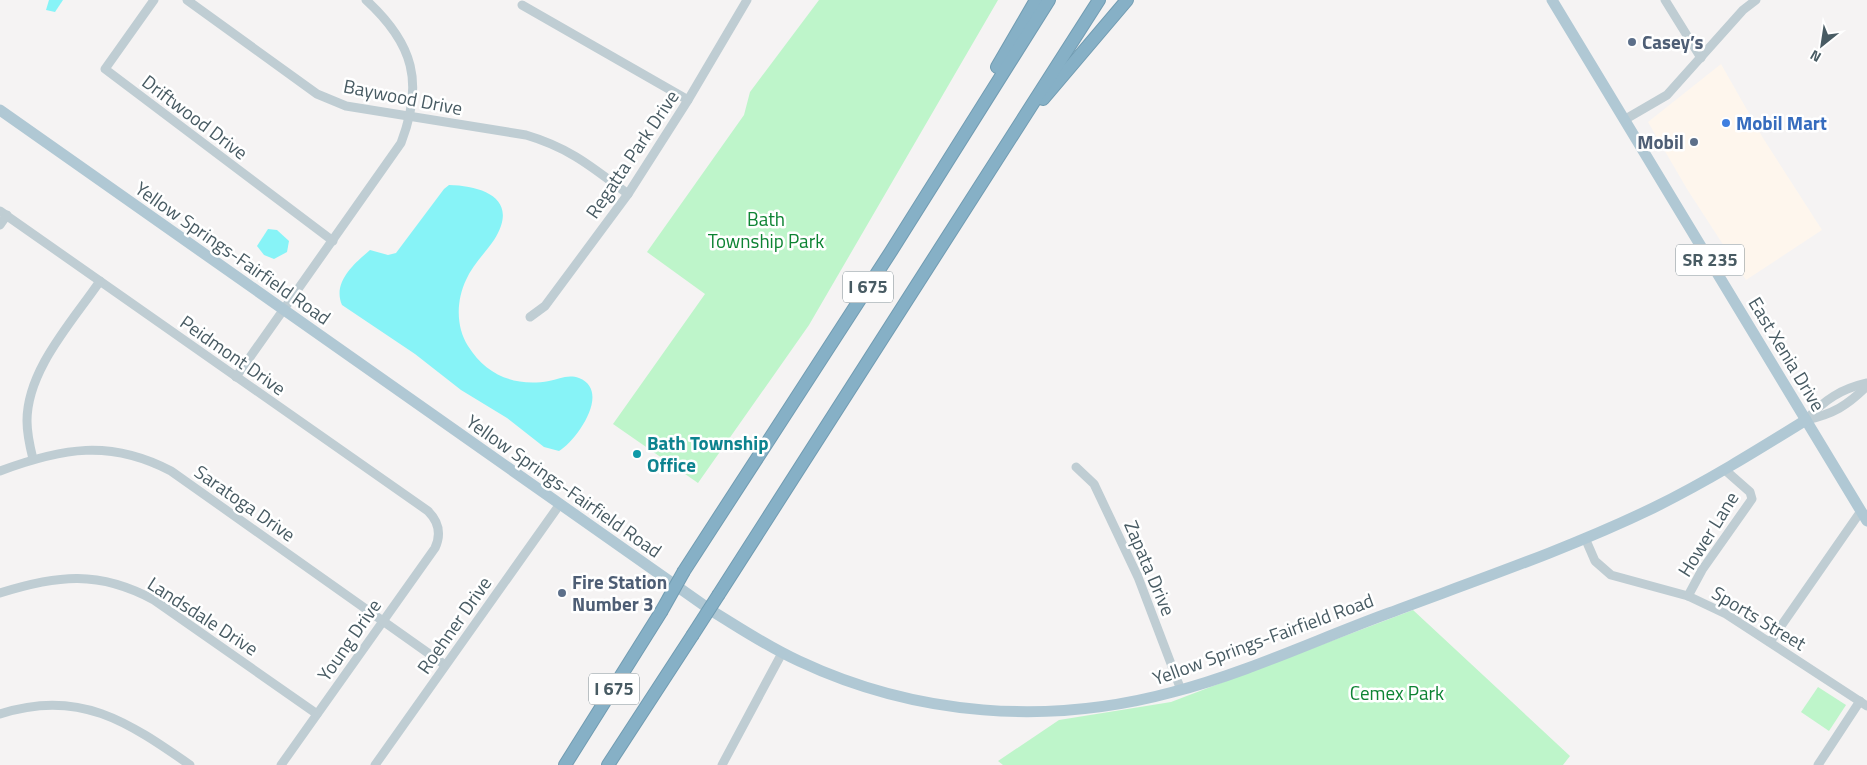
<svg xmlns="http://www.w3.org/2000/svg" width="1867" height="765" viewBox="0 0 1867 765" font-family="'Titillium Web',sans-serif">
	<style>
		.commercial { fill: #fef6ed }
		.green { fill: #bef5ca }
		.water { fill: #87f3f7 }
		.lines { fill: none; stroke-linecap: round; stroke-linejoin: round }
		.highway-casing { stroke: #719cb2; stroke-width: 14 }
		.minor { stroke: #bfcdd3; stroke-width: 9 }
		.major { stroke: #b0c8d4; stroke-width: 11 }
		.highway { stroke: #86b0c6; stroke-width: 12 }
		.highway-bridge-casing { stroke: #719cb2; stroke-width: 14; stroke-linecap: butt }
		.highway-bridge { stroke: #86b0c6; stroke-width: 12 }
		.service-dot { fill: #5c6f8a; stroke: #fff; stroke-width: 2 }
		.shop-dot { fill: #3f7fe0; stroke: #fff; stroke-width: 2 }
		.culture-dot { fill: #0f9aa8; stroke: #fff; stroke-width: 2 }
		.labels { text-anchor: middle; stroke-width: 5; stroke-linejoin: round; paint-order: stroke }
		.shield { fill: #fff; stroke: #7f8c92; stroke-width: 1 }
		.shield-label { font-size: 18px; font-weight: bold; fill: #485b63 }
		.service-label { font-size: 19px; font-weight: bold; fill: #4e5e75; stroke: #fff; text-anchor: start }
		.street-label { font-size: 19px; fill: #485b63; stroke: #fff }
		.shop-label { font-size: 19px; font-weight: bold; fill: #366cbe; stroke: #fff; text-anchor: start }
		.park-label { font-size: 19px; fill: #0d8333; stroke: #fff }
		.culture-label { font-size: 19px; font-weight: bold; fill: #0d838f; stroke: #fff; text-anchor: start }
	</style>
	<rect width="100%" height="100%" fill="#f5f3f3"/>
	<path class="commercial" d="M1721,64L1763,138L1822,230L1746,280L1687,189L1648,122Z"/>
	<g class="green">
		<path d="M819,0H998L809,325L698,483L613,424L705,294L647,252L744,115L750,92Z"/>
		<path d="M1413,610L1570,756L1563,765H1003L998,761L1059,720L1171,702Z"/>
		<path d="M1818,687L1846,705L1829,731L1801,712Z"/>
	</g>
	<g class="water">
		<path d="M49,0H63L55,12L46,10Z"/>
		<path d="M449,185C484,186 520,199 494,240C485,253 472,266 466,280C456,301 456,327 468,346C486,375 515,387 549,381C559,379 568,374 579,378C612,391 576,441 559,451L544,447L507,418L461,390L415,354L342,305C332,282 355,263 370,250L388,255L396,253L444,189Z"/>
		<path d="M268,229L277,230L289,241L287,252L274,259L264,255L257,246Z"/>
	</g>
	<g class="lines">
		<defs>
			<g id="highway">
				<path d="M997,67L1036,0"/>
				<path d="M1043,99L1127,0"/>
				<path d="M684,571L890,253L1049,0"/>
				<path d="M719,594L1099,0"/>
				<path d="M565,765L661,612"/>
				<path d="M608,765L692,636"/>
			</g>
		</defs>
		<use href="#highway" class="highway-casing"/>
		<g class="minor">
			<path d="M154,0L105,69L333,241"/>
			<path d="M187,0L317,94L346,106L526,135C570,148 592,167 628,194"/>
			<path d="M1665,0L1701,58"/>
			<path d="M522,5L688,100"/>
			<path d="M1624,120L1667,95L1743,10L1756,0"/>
			<path d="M0,211L428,511C439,522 441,535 435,548L281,765"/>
			<path d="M0,225L7,215"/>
			<path d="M530,317L545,306L628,194L688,100L747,0"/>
			<path d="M236,377L401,143C424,83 414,44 366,0"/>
			<path d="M1806,420C1824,400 1841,389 1867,383"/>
			<path d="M1806,420C1833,414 1847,406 1867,386"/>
			<path d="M33,459C30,447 27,434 27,421C27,370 72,322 100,281"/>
			<path d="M1076,467L1094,484L1138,577L1181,690"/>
			<path d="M0,471C62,448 110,439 171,471L445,665"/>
			<path d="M1585,538L1595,561L1611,575L1688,596L1726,614L1867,706"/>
			<path d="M0,593C57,575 99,570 154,600L317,714"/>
			<path d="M1688,596L1702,570L1752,499L1750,492L1725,470"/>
			<path d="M1770,642L1861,511"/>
			<path d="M0,714C79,688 128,722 190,765"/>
			<path d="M375,765L560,504"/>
			<path d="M722,765L782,653"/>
			<path d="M1818,765L1860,701"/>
		</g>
		<g class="major">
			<path d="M1552,0L1867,521"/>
			<path d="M0,110L712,611C740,628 768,647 799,661C916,716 1048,726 1173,692C1246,673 1318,639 1389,613C1477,580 1568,549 1653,508C1706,482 1756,451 1806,420"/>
		</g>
		<use href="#highway" class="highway"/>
		<defs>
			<g id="highway-bridge">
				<path d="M661,612L684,571"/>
				<path d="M692,636L719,594"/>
			</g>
		</defs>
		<use href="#highway-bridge" class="highway-bridge-casing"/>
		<use href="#highway-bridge" class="highway-bridge"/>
	</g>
	<g class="service-dot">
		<circle cx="1632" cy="42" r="5"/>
		<circle cx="1694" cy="142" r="5"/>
		<circle cx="562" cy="593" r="5"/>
	</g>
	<circle class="shop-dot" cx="1726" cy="123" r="5"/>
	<circle class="culture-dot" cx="637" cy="454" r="5"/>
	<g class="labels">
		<g class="shield">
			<rect x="1676" y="244.5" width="68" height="31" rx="4"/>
			<rect x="843" y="271.5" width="50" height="31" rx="4"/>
			<rect x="589" y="673.5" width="50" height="31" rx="4"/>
		</g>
		<g class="shield-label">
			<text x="1710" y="266">SR 235</text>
			<text x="868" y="293">I 675</text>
			<text x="614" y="695">I 675</text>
		</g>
		<g class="service-label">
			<text x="1642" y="49">Casey’s</text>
			<text x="1684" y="149" text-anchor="end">Mobil</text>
			<text x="572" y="589">Fire Station<tspan x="572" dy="22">Number 3</tspan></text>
		</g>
		<g class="street-label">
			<text transform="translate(403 97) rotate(11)" y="7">Baywood Drive</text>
			<text transform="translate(195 117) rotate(37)" y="7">Driftwood Drive</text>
			<text transform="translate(632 154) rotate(-56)" y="7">Regatta Park Drive</text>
			<text transform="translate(233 253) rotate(35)" y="7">Yellow Springs-Fairfield Road</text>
			<text transform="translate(1787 354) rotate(59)" y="7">East Xenia Drive</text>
			<text transform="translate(233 355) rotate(35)" y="7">Peidmont Drive</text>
			<text transform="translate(564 486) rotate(35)" y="7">Yellow Springs-Fairfield Road</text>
			<text transform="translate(245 503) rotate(35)" y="7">Saratoga Drive</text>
			<text transform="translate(1708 534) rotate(-58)" y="7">Hower Lane</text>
			<text transform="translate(1150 568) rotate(67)" y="7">Zapata Drive</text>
			<text transform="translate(203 616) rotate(33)" y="7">Landsdale Drive</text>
			<text transform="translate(1759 618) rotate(31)" y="7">Sports Street</text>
			<text transform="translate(454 625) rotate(-55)" y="7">Roehner Drive</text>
			<text transform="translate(1263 639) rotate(-20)" y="7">Yellow Springs-Fairfield Road</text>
			<text transform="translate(349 640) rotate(-55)" y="7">Young Drive</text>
		</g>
		<g class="shop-label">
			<text x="1736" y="130">Mobil Mart</text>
		</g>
		<g class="park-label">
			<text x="766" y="226">Bath<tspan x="766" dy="22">Township Park</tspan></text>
			<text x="1397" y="700">Cemex Park</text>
		</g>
		<g class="culture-label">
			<text x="647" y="450">Bath Township<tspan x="647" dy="22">Office</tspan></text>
		</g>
	</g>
	<g transform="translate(1822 45) rotate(210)" stroke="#ffffff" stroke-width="4" paint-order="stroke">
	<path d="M0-4L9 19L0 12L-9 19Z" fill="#485b63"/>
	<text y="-8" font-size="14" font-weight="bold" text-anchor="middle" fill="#485b63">N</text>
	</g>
</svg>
